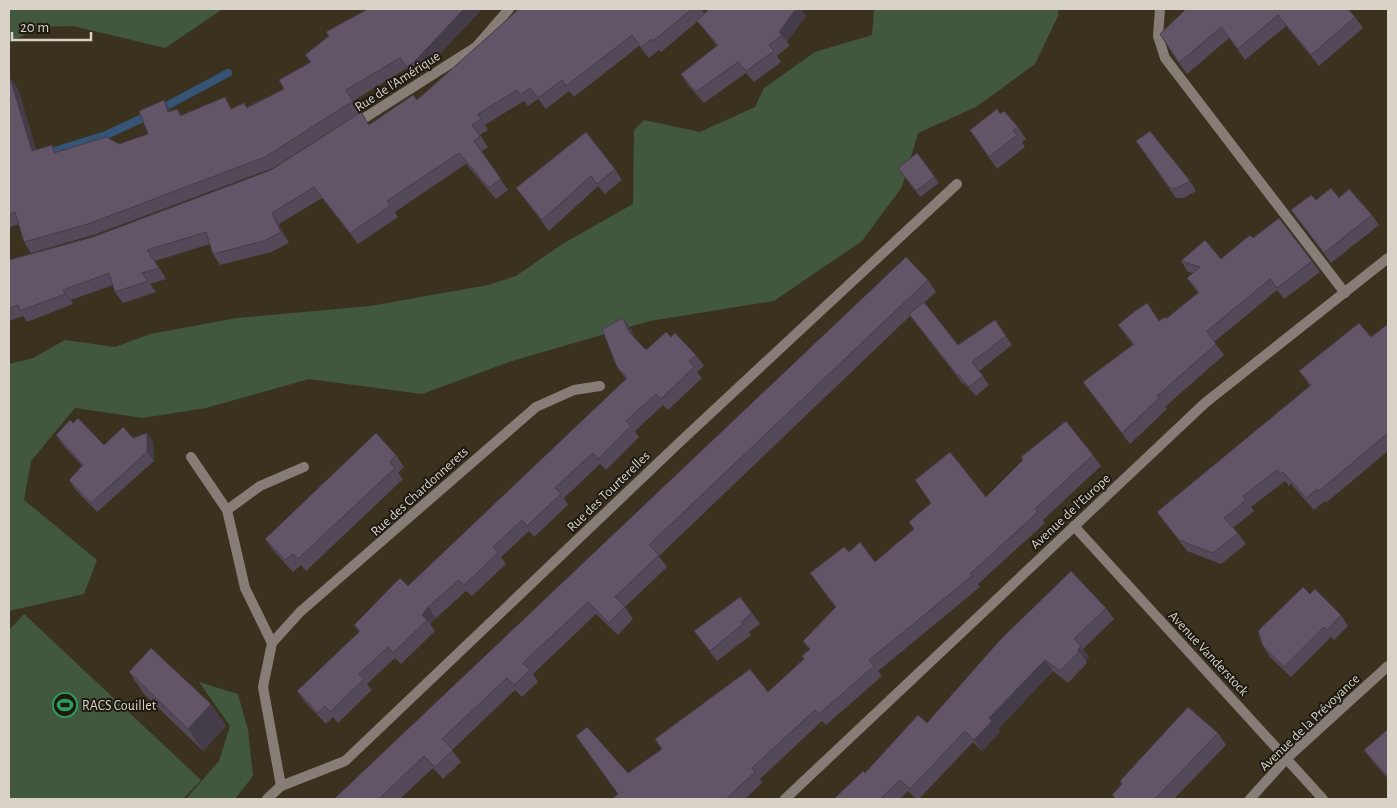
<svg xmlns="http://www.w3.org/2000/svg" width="1397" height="808" viewBox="0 0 1397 808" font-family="'Alegreya Sans',sans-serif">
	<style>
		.green { fill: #41583e }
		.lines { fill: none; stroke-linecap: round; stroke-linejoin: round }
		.stream { stroke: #355476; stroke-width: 8 }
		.lane { stroke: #877d77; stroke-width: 10 }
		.street { stroke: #877d77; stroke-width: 10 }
		.wall { fill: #544959 }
		.shaded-wall { fill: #453c49 }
		.building { fill: #625568; stroke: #453c49 }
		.labels { text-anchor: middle; stroke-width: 4; stroke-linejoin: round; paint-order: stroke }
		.street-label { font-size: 14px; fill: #d8d2c7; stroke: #1e1a12 }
		.poi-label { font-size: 14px; fill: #d8d2c7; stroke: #1e1a12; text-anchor: start }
	</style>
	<rect width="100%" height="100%" fill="#3b311f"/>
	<g class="green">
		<path d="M9,9H223L165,48L73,26L40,27L9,43Z"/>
		<path d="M874,9H1059L1058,16L1035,64L976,107L918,133L902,187L862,241L774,301L650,321L512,361L422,394L309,379L206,408L143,418L75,408L31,461L24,500L97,560L84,594L9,611V364L33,358L65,340L115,347L150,334L237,318L370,306L488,285L516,276L564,243L633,204L634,130L644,120L700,132L755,107L764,88L815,52L872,35Z"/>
		<path d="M24,614L201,780L183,799H9V630Z"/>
		<path d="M199,682L238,694L248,730L253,776L235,799H186L219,761L230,726Z"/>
	</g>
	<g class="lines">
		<g class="stream">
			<path d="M159,110L228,73"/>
			<path d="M51,152L106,135L149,115"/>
		</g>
		<path class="lane" d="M1160,9L1158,36L1165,58L1345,293"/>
		<g class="street">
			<path d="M355,124L476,47L509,9"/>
			<path d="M191,457L227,510"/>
			<path d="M1074,526L1323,799"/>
			<path d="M272,643L245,588L227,510L260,486L304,467"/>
			<path d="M281,786L263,687L272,643L300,612L536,407L574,390L600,386"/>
			<path d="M267,799L281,786L345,761L682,440L957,184"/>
			<path d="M785,799L1205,403L1388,258"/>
			<path d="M1250,799L1287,758L1388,666"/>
		</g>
	</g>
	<g class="wall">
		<path d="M368,9H482L421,74L414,78L407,68L353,101L361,112L273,168L96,234L31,253L24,242L19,224L9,228V78H10L18,89L36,150L52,145L56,152L119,144L148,134L171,111L177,109L181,115L247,107L284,89L311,63L305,55Z"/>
		<path d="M519,9H701L705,14L709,9H801L806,16L787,42L790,45L777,56L781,62L754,82L746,73L704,103L688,85L681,74L717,46L698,21L661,52L659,50L649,58L639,46L574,97L569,91L546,109L538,99L528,106L524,101L485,125L488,130L480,135L488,147L481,152L508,190L496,199L466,164L395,212L398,217L358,244L322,198L279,224L289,243L271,252L220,265L213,254L210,244L155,261L166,279L150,284L156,292L123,303L115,292L113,285L71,300L73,304L27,322L23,316L9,321V260L93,237L271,170L369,125L417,100Z"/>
		<path d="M1186,9L1355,17L1363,28L1319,66L1286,26L1245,60L1229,38L1187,74L1179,63Z"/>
		<path d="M1000,114L1018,127L1026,139L1022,142L1025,147L997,169L970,130Z"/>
		<path d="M1136,141L1190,181L1196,191L1184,198H1176Z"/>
		<path d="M917,153L939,183L920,197L898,168Z"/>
		<path d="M615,169L622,180L605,194L598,186L549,231L516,188Z"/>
		<path d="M1339,198L1372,215L1379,225L1331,263L1291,210L1316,200Z"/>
		<path d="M1253,238L1312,261L1320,272L1284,299L1277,290L1214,342L1224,355L1165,407L1167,409L1130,444L1083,382L1133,345L1118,325L1159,321L1166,319L1198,293L1187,278L1193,273L1188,272L1181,261L1221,259Z"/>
		<path d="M928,280L936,292L924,303L958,345L995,320L1012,345L979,371L989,385L976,396L964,383L963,384L910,316L659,556L667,567L625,607L633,619L618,635L596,614L533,674L538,682L522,697L515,690L452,750L461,762L443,779L433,768L400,799H334Z"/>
		<path d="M623,318L631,329L634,338L646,350L671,337L696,355L704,366L697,372L702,378L668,410L663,405L635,431L639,437L606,470L600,464L564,498L568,505L534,537L529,531L501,557L506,564L472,596L466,591L436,618L430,624L435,631L401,664L395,658L367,684L372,690L338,723L333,717L326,724L305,702L297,691L359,632L354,625L408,586L626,379L617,367Z"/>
		<path d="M1388,324V451L1327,502L1325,501L1314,510L1291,484L1289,486L1285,481L1251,507L1254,511L1233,528L1238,533L1246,544L1221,564L1187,551L1165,523L1157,512L1310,386L1299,371L1371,337Z"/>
		<path d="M147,433L153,442L154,461L97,512L75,489L69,480L82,466L62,444L56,435L104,445L133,438Z"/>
		<path d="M396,455L404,467L398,473L403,479L306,571L301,565L293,572L273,550L265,539Z"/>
		<path d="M1093,455L1101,466L1043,520L1045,523L978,584L980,587L878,671L882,676L826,725L822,721L760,779L762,783L745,799H612L618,794L628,773L662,749L655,739L768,692L804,659L810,650L803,641L836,608L810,573L849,552L875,562L914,529L909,522L986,497Z"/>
		<path d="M1310,594L1341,615L1348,626L1334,640L1331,637L1291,677L1270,657L1263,646Z"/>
		<path d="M1106,608L1114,619L1083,649L1089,657L1086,661L1087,663L1068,683L1053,671L998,729L1000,732L982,751L973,742L919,799H916L908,791L900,799H834L927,723Z"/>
		<path d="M752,613L760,624L749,632L751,635L717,661L694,631Z"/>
		<path d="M129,672L211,704L226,726L203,751L144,694Z"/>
		<path d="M1388,729V779L1373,762L1364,750Z"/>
		<path d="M1218,733L1226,745L1174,799H1115L1112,795L1122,784L1120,781Z"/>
	</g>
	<g class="shaded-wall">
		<path d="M464,9H482L421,74L413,63Z"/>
		<path d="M796,9H801L806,16L787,42L779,32Z"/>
		<path d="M10,78L18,89L40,162L32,151Z"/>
		<path d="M164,100L171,111L168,112Z"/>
		<path d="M272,213L279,224L289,243L281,232Z"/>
		<path d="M63,290L71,300L73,304L65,294Z"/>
		<path d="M623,318L631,329L636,343L629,332Z"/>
		<path d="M147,433L153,442L154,461L147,452Z"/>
		<path d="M428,607L436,618L430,624L422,615Z"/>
		<path d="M1081,646L1089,657L1086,661L1078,650Z"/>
		<path d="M1045,660L1053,671L998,729L1000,732L982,751L974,740L989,718Z"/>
		<path d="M211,704L226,726L203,751L188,729Z"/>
	</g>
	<g class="building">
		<path d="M368,9H464L413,63L407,67L400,58L346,90L353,101L265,157L88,224L24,242L15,212L9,214V78H10L32,151L52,145L54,153L106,137L119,144L148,134L139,111L164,100L168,112L177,109L180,116L225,97L231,109L244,103L247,108L284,89L279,80L311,62L305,55L329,36L326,32Z"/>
		<path d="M519,9H692L653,41L652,39L641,47L632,35L566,86L562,80L538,98L530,88L520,95L517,90L478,114L481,119L472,125L480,136L474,141L501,179L489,188L459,153L387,201L390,206L350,233L314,187L272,213L281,232L264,241L213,254L206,232L147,250L159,268L142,273L148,281L115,292L109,273L63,290L65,294L20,311L18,305L9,308V260L93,237L271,170L361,112L369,125L413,95L417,100Z"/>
		<path d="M709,9H796L779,32L782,35L769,45L774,51L746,71L738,62L696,92L681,74L718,45L697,21Z"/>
		<path d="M1186,9H1348L1355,17L1311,55L1278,15L1238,49L1221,27L1179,63L1160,34Z"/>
		<path d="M997,109L1000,114L1004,111L1018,127L1013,130L1017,135L989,157L970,130Z"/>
		<path d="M1150,131L1190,181L1177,188H1170L1136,141Z"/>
		<path d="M586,132L615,169L597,184L591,176L542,220L516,188Z"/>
		<path d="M917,153L935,177L916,191L898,168Z"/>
		<path d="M1331,188L1339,198L1349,189L1372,215L1324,253L1291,210L1311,195L1316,200Z"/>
		<path d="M1279,218L1312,261L1277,288L1270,279L1207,331L1216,344L1157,396L1159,398L1122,433L1083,382L1134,344L1118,325L1135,311L1147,303L1159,321L1165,317L1166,319L1199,292L1187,278L1200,267L1181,261L1205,240L1221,259L1250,235L1253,238Z"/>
		<path d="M906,257L928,280L649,545L659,555L615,597L625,607L609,623L588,602L523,663L530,670L514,685L507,678L442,739L453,750L435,767L424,756L379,799H334Z"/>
		<path d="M924,302L958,345L995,320L1006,336L972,362L983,376L969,387L958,374L957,375L909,314Z"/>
		<path d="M623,318L629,332L646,350L666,332L671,337L675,333L696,355L689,361L694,367L661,399L656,394L626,421L631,426L598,459L593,453L574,470L555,488L561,494L527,526L522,520L493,547L498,553L464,585L459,580L428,607L422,615L427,620L393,653L388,647L359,674L364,679L330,712L325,706L318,713L297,691L360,631L354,625L400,578L408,586L627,378L617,367L602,329Z"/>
		<path d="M1359,323L1371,337L1388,324V433L1319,491L1317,489L1306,498L1283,472L1281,474L1277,470L1243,496L1246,500L1224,518L1238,533L1213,553L1179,540L1157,512L1311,385L1299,371Z"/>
		<path d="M78,418L104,445L123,427L133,438L147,433V452L91,503L69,480L83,465L56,435L70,420L73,423Z"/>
		<path d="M1066,421L1093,455L1035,509L1038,512L970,574L972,576L869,660L874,666L819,714L815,710L752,768L755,772L726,799H612L618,794L576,736L587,727L628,773L662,749L655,739L750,669L768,692L804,659L802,656L810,649L803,641L836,607L810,573L844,547L849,552L860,542L875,562L914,529L909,522L931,503L915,480L950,452L986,497L1023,460L1021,457Z"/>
		<path d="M376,433L396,455L390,462L395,468L298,559L293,554L285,560L265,539Z"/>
		<path d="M1071,571L1106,608L1074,639L1081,646L1078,650L1079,652L1060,671L1045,660L989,718L992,721L974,740L965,731L910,789L900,780L880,799H834L863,771L865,773L918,715L927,723L1000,640Z"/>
		<path d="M1303,587L1310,594L1315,589L1341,615L1327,630L1324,627L1284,667L1263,646L1258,631Z"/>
		<path d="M740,597L752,613L741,622L743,624L710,651L694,631Z"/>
		<path d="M151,648L211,704L188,729L129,672Z"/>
		<path d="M1188,707L1218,733L1155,799H1116L1112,795L1122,784L1120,781Z"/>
		<path d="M1388,729V777L1364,750Z"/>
	</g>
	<defs>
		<symbol id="stadium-ring" viewBox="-11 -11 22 22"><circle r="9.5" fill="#1e1a12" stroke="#2e9e5b" stroke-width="1.5"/><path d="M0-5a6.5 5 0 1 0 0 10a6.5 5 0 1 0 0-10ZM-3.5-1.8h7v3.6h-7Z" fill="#2e9e5b"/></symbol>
	</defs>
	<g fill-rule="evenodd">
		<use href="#stadium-ring" x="51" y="691" width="28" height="28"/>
	</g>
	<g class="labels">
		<g class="street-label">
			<text transform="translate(397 81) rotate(-33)" y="5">Rue de l'Amérique</text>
			<text transform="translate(419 491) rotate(-42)" y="5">Rue des Chardonnerets</text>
			<text transform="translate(608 491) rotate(-44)" y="5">Rue des Tourterelles</text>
			<text transform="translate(1070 511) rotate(-43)" y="5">Avenue de l'Europe</text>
			<text transform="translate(1209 653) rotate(47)" y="5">Avenue Vanderstock</text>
			<text transform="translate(1309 722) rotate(-44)" y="5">Avenue de la Prévoyance</text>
		</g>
		<g class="poi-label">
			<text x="82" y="710">RACS Couillet</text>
		</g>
	</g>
	<rect width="1397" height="808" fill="none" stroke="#d8d2c7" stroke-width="20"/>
	<path d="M12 32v8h79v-8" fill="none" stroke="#d8d2c7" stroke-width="2.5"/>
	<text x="20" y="32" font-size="15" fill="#d8d2c7" stroke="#1e1a12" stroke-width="4" paint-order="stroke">20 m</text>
</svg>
